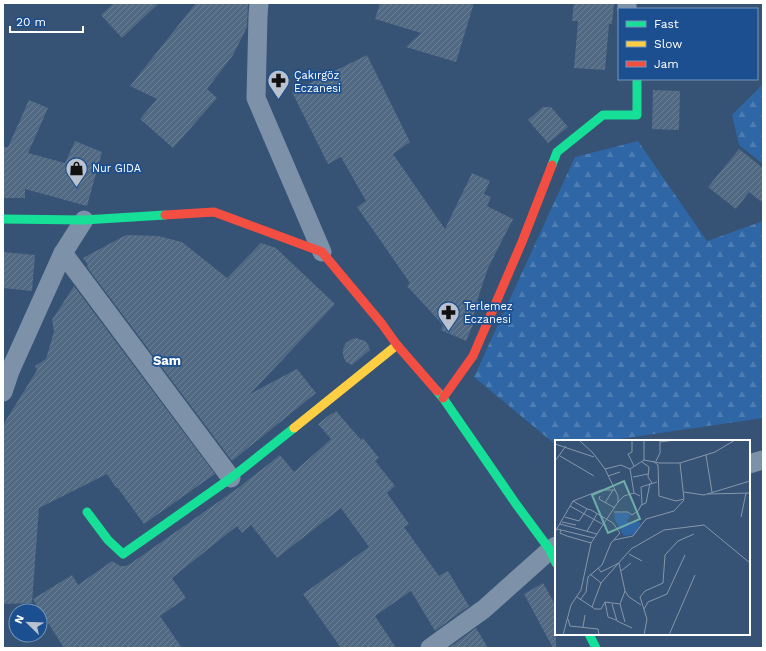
<svg xmlns="http://www.w3.org/2000/svg" width="766" height="651" viewBox="0 0 766 651" font-family="'Work Sans',sans-serif">
	<style>
		.forest { fill: url(#forest-firs) }
		.building { fill: url(#building-hatch) }
		.lines { fill: none; stroke-linecap: round; stroke-linejoin: round }
		.street { stroke: #7d92a8; stroke-width: 19 }
		.fast { stroke: #16e098; stroke-width: 9 }
		.slow { stroke: #ffcf43; stroke-width: 9 }
		.jam { stroke: #f24e42; stroke-width: 9 }
		.labels { text-anchor: middle; stroke-width: 3.5; stroke-linejoin: round; paint-order: stroke }
		.poi-label { font-size: 11px; fill: #fff; stroke: #1b4f8f; text-anchor: start }
		.quarter-label { font-size: 13px; font-weight: bold; fill: #fff; stroke: #1b4f8f }
		.inset-road { fill: none; stroke: #8697ac; stroke-width: 1 }
		.view { fill: #6fada8; fill-opacity: 0.15; stroke: #6fada8; stroke-width: 2 }
		.inset-edge { fill: none; stroke: #fff; stroke-width: 2 }
	</style>
	<defs>
		<pattern id="forest-firs" width="22" height="20" patternUnits="userSpaceOnUse"><rect width="22" height="20" fill="#2f66a5"/><path d="M5 1l3.5 6h-7zM16 11l3.5 6h-7z" fill="#4e7db2"/></pattern>
		<pattern id="building-hatch" width="6" height="6" patternUnits="userSpaceOnUse"><rect width="6" height="6" fill="#526984"/><path d="M-1 1l2-2M0 6l6-6M5 7l2-2" fill="none" stroke="#6c8096"/></pattern>
	</defs>
	<rect width="100%" height="100%" fill="#365274"/>
	<g class="forest">
		<path d="M763,84V164L739,145L732,115Z"/>
		<path d="M638,141L707,241L763,221V418L606,441H556V445L474,377L575,157Z"/>
	</g>
	<g class="building">
		<path d="M114,3H159L122,38L101,15Z"/>
		<path d="M196,3H248L247,27L233,55L207,89L217,98L173,148L140,119L157,99L130,86Z"/>
		<path d="M380,3H474L456,62L406,47L421,33L375,19Z"/>
		<path d="M574,3H614L612,24H609L605,70L574,68L578,21H572Z"/>
		<path d="M367,55L410,142L393,154L445,229L472,173L490,181L484,194L491,197L487,206L513,219L488,268L477,301L479,302L472,318L475,320L466,341L441,330L443,325L407,286L410,283L357,207L366,201L341,157L328,164L292,92Z"/>
		<path d="M653,90L680,91L679,130L652,129Z"/>
		<path d="M29,100L48,108L28,153L65,163L75,141L102,152L87,206L25,189V198H3V147H8Z"/>
		<path d="M543,107H551L568,127L548,143L528,120Z"/>
		<path d="M739,149L763,168V203L749,192L736,209L708,187Z"/>
		<path d="M126,235L158,236L182,242L227,278L261,243L276,248L335,304L250,394L297,369L316,393L232,461L87,267L88,265L83,258Z"/>
		<path d="M3,252L35,255L32,291L3,288Z"/>
		<path d="M74,286L215,474L144,524L117,487L116,488L107,474L39,508L32,603L3,604V425L37,370L35,366L46,359L54,331L52,320Z"/>
		<path d="M356,338L365,341L368,344L370,350L352,365L346,362L344,358L343,354V349L346,343L352,339Z"/>
		<path d="M336,411L361,440L363,438L379,458L375,461L395,486L387,493L409,524L404,527L439,576L448,571L469,606L435,631L411,591L375,616L396,648H341L303,594L369,547L341,508L277,558L251,525L242,533L237,526L172,578L186,598L160,616L182,648H64L33,599L72,575L78,585L112,561L120,566H125L130,564L238,488L280,455L294,472L331,439L318,424L332,413L333,414Z"/>
		<path d="M543,583L556,606V648H553L524,594Z"/>
		<path d="M476,628L488,648H449Z"/>
	</g>
	<g class="lines">
		<g class="street">
			<path d="M259,3L258,16L256,98L322,252"/>
			<path d="M627,3V9"/>
			<path d="M63,253L231,478"/>
			<path d="M3,392L10,371L63,253L84,220"/>
			<path d="M749,464L763,460"/>
			<path d="M430,648L484,609L550,550L556,546"/>
		</g>
		<g class="fast">
			<path d="M552,165L557,152L603,115H637V79"/>
			<path d="M3,219L84,220L165,215"/>
			<path d="M437,391L443,398L516,504L550,550L556,563"/>
			<path d="M87,512L108,540L123,554L231,478L294,428"/>
			<path d="M589,634L596,648"/>
		</g>
		<path class="slow" d="M294,428L397,345"/>
		<g class="jam">
			<path d="M165,215L214,212L322,252L382,324L397,345L437,391"/>
			<path d="M443,398L473,356L522,242L552,165"/>
		</g>
	</g>
	<defs>
		<symbol id="pharmacy-pin" viewBox="-11 -11 22 30"><path d="M0 17L-7.5 6A9.5 9.5 0 1 1 7.5 6Z" fill="#b9c2ce" stroke="#1b4f8f"/><path d="M-2-6h4v4h4v4h-4v4h-4v-4h-4v-4h4Z" fill="#111"/></symbol>
		<symbol id="shop-pin" viewBox="-11 -11 22 30"><path d="M0 17L-7.5 6A9.5 9.5 0 1 1 7.5 6Z" fill="#b9c2ce" stroke="#1b4f8f"/><path d="M-5-2.5h2.3a2.7 3.5 0 0 1 5.4 0H5L5.5 6h-11ZM-1.5-2.5h3a1.5 2.3 0 0 0-3 0Z" fill="#111"/></symbol>
	</defs>
	<g fill-rule="evenodd">
		<use href="#pharmacy-pin" x="266" y="68" width="25" height="34"/>
		<use href="#shop-pin" x="64" y="156" width="25" height="34"/>
		<use href="#pharmacy-pin" x="436" y="300" width="25" height="34"/>
	</g>
	<g class="labels">
		<g class="poi-label">
			<text x="294" y="79">Çakırgöz<tspan x="294" dy="13">Eczanesi</tspan></text>
			<text x="92" y="172">Nur GIDA</text>
			<text x="464" y="310">Terlemez<tspan x="464" dy="13">Eczanesi</tspan></text>
		</g>
		<g class="quarter-label">
			<text x="167" y="365">Sam</text>
		</g>
	</g>
	<g transform="translate(555 440)">
		<rect width="195" height="195" fill="#365274"/>
		<path d="M60,73H73L75,76L72,81L76,85L79,80L86,83L80,94L69,96L59,78Z" fill="#2f66a5"/>
		<path class="inset-road" d="M77,0V12L73,14L79,26M89,0V20M105,2L120,0M0,4L39,17M151,15L157,52M5,16L39,36M0,21L11,6M98,21L103,25L104,56L121,61L129,59L125,23M101,21L105,13V0M87,22L94,27L93,37L97,43M50,29L66,25L75,29L89,20L105,23H125L160,12L180,0M75,29L79,53M53,36L65,32M78,37L93,34M129,52L149,55L195,41M153,54L195,53M45,56L44,59L60,68M18,61L32,69M63,62L69,56L79,53L85,56M50,63L58,50M86,65L91,63L95,43M15,66L49,85M59,72H73L77,75L83,71L87,64L86,47L102,42M10,77L24,81L32,69L36,70L58,83L65,93L56,103L47,125L33,137L31,152L25,160M186,77L191,53M7,82L21,85M5,84L42,94M2,89L39,98M6,90L5,93L12,96L36,103M32,91L42,74M0,92L18,61L46,50H60M59,100L78,96L91,79L119,71L129,60M74,114L87,121M43,128L46,132L64,123L70,151L74,157L86,165M66,131L76,123M35,134L46,143M70,151L65,164L70,182M22,157L40,169H46L50,162L65,164M50,162L53,177L61,180M57,164L62,181L77,188M37,167L46,143L76,109L109,90L149,85L195,123M89,169L93,162L112,154L130,115M13,179L15,186L43,189L44,195M28,187L30,175M8,195L16,165L26,150L36,103L63,62V56L50,29L38,13L24,0M89,195L92,179L85,157L90,151L108,143L110,115L123,101L139,94M114,195L140,135"/>
		<path class="view" d="M69,41L85,79L53,93L37,55Z"/>
		<rect width="195" height="195" class="inset-edge"/>
	</g>
	<rect width="766" height="651" fill="none" stroke="#ffffff" stroke-width="8"/>
	<rect x="618" y="8" width="140" height="72" fill="#1b4f8f" stroke="#7695bc"/>
	<rect x="626" y="21" width="20" height="6" fill="#16e098" stroke="#7695bc"/>
	<text x="654" y="28" font-size="12" fill="#ffffff">Fast</text>
	<rect x="626" y="41" width="20" height="6" fill="#ffcf43" stroke="#7695bc"/>
	<text x="654" y="48" font-size="12" fill="#ffffff">Slow</text>
	<rect x="626" y="61" width="20" height="6" fill="#f24e42" stroke="#7695bc"/>
	<text x="654" y="68" font-size="12" fill="#ffffff">Jam</text>
	<g transform="translate(28 623) rotate(293)"><circle r="19" fill="#1b4f8f" stroke="#7695bc"/>
	<path d="M0-3L7 15L0 10L-7 15Z" fill="#b9c2ce"/>
	<text y="-6" font-size="11" font-weight="bold" text-anchor="middle" fill="#ffffff">N</text>
	</g>
	<path d="M10 26v6h73v-6" fill="none" stroke="#ffffff" stroke-width="2"/>
	<text x="16" y="26" font-size="12" fill="#ffffff" stroke="#1b4f8f" stroke-width="3" paint-order="stroke">20 m</text>
</svg>
